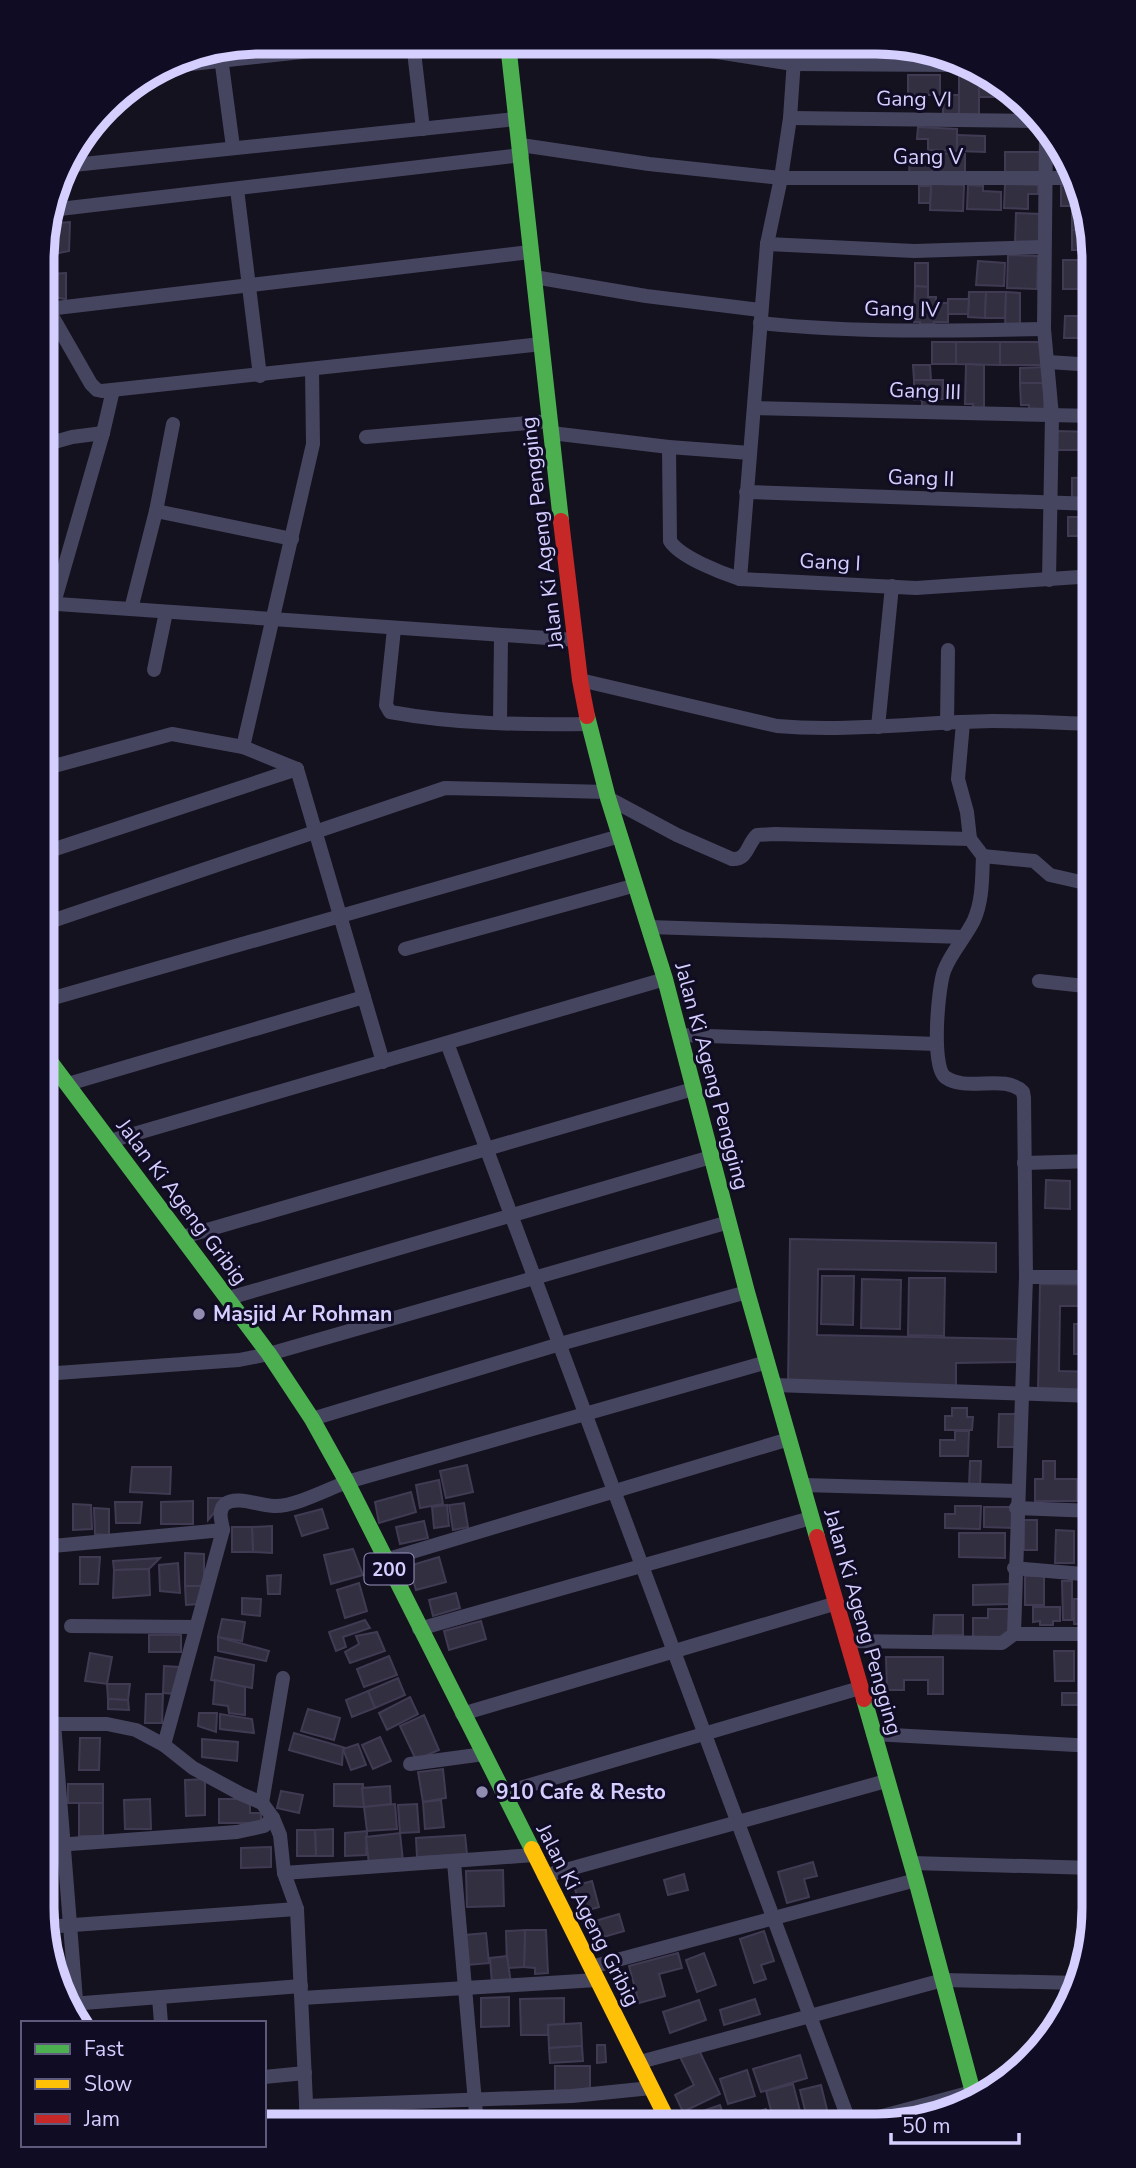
<svg xmlns="http://www.w3.org/2000/svg" width="1136" height="2168" viewBox="0 0 1136 2168" font-family="'Nunito Sans',sans-serif">
	<style>
		.building { fill: #322f41; stroke: #403b53; stroke-width: 2 }
		.lines { fill: none; stroke-linecap: round; stroke-linejoin: round }
		.street { stroke: #464560; stroke-width: 14 }
		.fast { stroke: #4caf50; stroke-width: 16 }
		.slow { stroke: #ffc107; stroke-width: 16 }
		.jam { stroke: #c62828; stroke-width: 16 }
		.poi-dot { fill: #918db0; stroke: #100c24; stroke-width: 2.5 }
		.labels { text-anchor: middle; stroke-width: 6; stroke-linejoin: round; paint-order: stroke }
		.shield { fill: #100c24; stroke: #9994bd; stroke-width: 2 }
		.shield-label { font-size: 19px; font-weight: bold; fill: #d4cfff }
		.street-label { font-size: 21px; fill: #d4cfff; stroke: #100c24 }
		.poi-label { font-size: 21px; font-weight: bold; fill: #d4cfff; stroke: #100c24; text-anchor: start }
		.rim { fill: none; stroke: #d4cfff; stroke-width: 9 }
	</style>
	<rect width="100%" height="100%" fill="#14121e"/>
	<g class="building">
		<path d="M925,49L943,58L924,61Z"/>
		<rect x="908" y="75" width="32" height="20"/>
		<path d="M959,75L979,76V117H959Z"/>
		<path d="M979,76L1009,91V97H979Z"/>
		<rect x="943" y="95" width="16" height="22"/>
		<path d="M918,127L957,129V151L928,150V139H917Z"/>
		<path d="M957,135L985,136V152L957,151Z"/>
		<path d="M1005,152H1044V174L1005,173Z"/>
		<path d="M910,153L933,154L932,176L909,175Z"/>
		<path d="M936,153L965,154V175H935Z"/>
		<path d="M931,184L964,185L963,211L930,210Z"/>
		<path d="M1005,184L1038,185V194H1028V209L1004,208Z"/>
		<path d="M968,185L983,186V191L1001,192V210L967,209Z"/>
		<path d="M919,186H931L930,203H919Z"/>
		<rect x="1061" y="186" width="18" height="20"/>
		<path d="M1079,186L1083,190L1085,206H1079Z"/>
		<path d="M1072,212H1086L1089,230H1072Z"/>
		<path d="M1016,213L1042,214L1041,244H1015Z"/>
		<path d="M70,222L69,251L54,254L48,224Z"/>
		<path d="M1072,230H1089L1092,250H1072Z"/>
		<path d="M1008,255L1038,256L1037,289L1007,288Z"/>
		<rect x="1063" y="260" width="31" height="29"/>
		<path d="M978,261L1005,263L1004,286L976,285Z"/>
		<path d="M915,263H928V287L915,286Z"/>
		<path d="M66,273V299L52,297L49,274Z"/>
		<path d="M915,286L928,287V297H936V303H948V322H934V326H920V322H914Z"/>
		<path d="M969,292H986L985,318L968,317Z"/>
		<path d="M986,292H1006L1005,318H985Z"/>
		<path d="M1006,292L1020,293V328H1005Z"/>
		<rect x="1090" y="293" width="4" height="23"/>
		<path d="M948,299H969L968,314H948Z"/>
		<path d="M1065,316H1094V338H1064Z"/>
		<rect x="932" y="342" width="24" height="22"/>
		<path d="M956,342H1000V365L956,364Z"/>
		<rect x="1000" y="342" width="43" height="23"/>
		<path d="M966,364L984,365V410H973V404H965Z"/>
		<path d="M913,365H930L931,380H914Z"/>
		<path d="M1045,367V383H1020V368Z"/>
		<path d="M914,380H943V399H934V408H922V400H914Z"/>
		<path d="M1020,383H1045L1044,411L1029,410V405H1021Z"/>
		<path d="M1056,431L1094,432V450H1055Z"/>
		<path d="M1094,477V498H1072V478Z"/>
		<rect x="1068" y="517" width="26" height="19"/>
		<path d="M1046,1180L1070,1181V1209L1045,1208Z"/>
		<rect x="1090" y="1190" width="4" height="16"/>
		<path d="M790,1239L996,1243V1272L818,1269L817,1335L1018,1339L1017,1362L956,1363V1387L788,1384Z"/>
		<path d="M822,1276H854L853,1325L821,1324Z"/>
		<path d="M909,1278H945L944,1336L908,1335Z"/>
		<path d="M862,1279L901,1280L900,1329L861,1328Z"/>
		<path d="M1040,1284L1094,1285V1306H1060L1059,1371L1094,1372V1393L1038,1392Z"/>
		<rect x="1074" y="1324" width="20" height="30"/>
		<path d="M1087,1403L1094,1404V1447H1086Z"/>
		<path d="M952,1408H967V1417H973L972,1430H945V1416H952Z"/>
		<path d="M999,1414H1018L1017,1447H998Z"/>
		<path d="M955,1431H969L968,1456H940V1440H955Z"/>
		<path d="M970,1461H981L980,1487H969Z"/>
		<path d="M1043,1461H1055V1479H1077V1501H1035V1479H1043Z"/>
		<path d="M467,1465L473,1492L446,1498L440,1471Z"/>
		<path d="M132,1467H171L170,1494L130,1492Z"/>
		<path d="M439,1480L443,1504L420,1508L416,1485Z"/>
		<path d="M411,1492L416,1512L379,1523L375,1502Z"/>
		<path d="M208,1498H227L208,1520Z"/>
		<path d="M193,1501V1524H161V1502Z"/>
		<path d="M115,1502H142L140,1523H116Z"/>
		<path d="M464,1503L468,1527L453,1530L449,1505Z"/>
		<path d="M73,1504L91,1505L92,1529L73,1530Z"/>
		<path d="M447,1505L449,1526L434,1528L432,1507Z"/>
		<path d="M955,1506H981L980,1529L945,1528V1514H955Z"/>
		<path d="M984,1507H1014V1528L984,1527Z"/>
		<path d="M94,1508L109,1509V1535L95,1534Z"/>
		<path d="M322,1509L328,1528L302,1536L295,1516Z"/>
		<rect x="1024" y="1520" width="13" height="30"/>
		<path d="M424,1521L428,1538L400,1544L396,1527Z"/>
		<path d="M272,1526V1553L253,1552L252,1527Z"/>
		<path d="M232,1527H252L253,1552H232Z"/>
		<path d="M1056,1530L1074,1531V1563H1055Z"/>
		<path d="M959,1533H1005V1558L959,1557Z"/>
		<path d="M353,1549L363,1575L331,1584L324,1555Z"/>
		<path d="M185,1553L204,1554V1586H185Z"/>
		<path d="M80,1557H100L98,1584H80Z"/>
		<path d="M439,1557L446,1582L416,1590L409,1566Z"/>
		<path d="M160,1558L149,1569L114,1570L113,1561Z"/>
		<path d="M178,1563L180,1593L160,1591L159,1565Z"/>
		<path d="M149,1569L150,1595L113,1598L114,1570Z"/>
		<path d="M281,1575L280,1594H268L267,1576Z"/>
		<rect x="1025" y="1576" width="19" height="29"/>
		<path d="M1062,1581H1072V1620H1063Z"/>
		<path d="M359,1583L367,1611L345,1618L337,1590Z"/>
		<path d="M1010,1584L1011,1604L973,1605V1585Z"/>
		<path d="M185,1586H204L200,1604L186,1605Z"/>
		<path d="M456,1593L460,1608L433,1616L429,1600Z"/>
		<path d="M242,1598L261,1599L260,1616L242,1614Z"/>
		<rect x="1074" y="1599" width="20" height="25"/>
		<path d="M1033,1607H1060V1621H1053V1625H1040V1621L1033,1622Z"/>
		<path d="M988,1609H1010V1637H973V1618H988Z"/>
		<path d="M934,1615H963V1635H933Z"/>
		<path d="M222,1619L245,1622L242,1641L218,1637Z"/>
		<path d="M365,1620L370,1628L343,1637L346,1647L336,1651L329,1632Z"/>
		<path d="M481,1621L486,1639L449,1650L444,1631Z"/>
		<path d="M377,1632L385,1651L350,1663L345,1652L359,1644L356,1636Z"/>
		<rect x="149" y="1635" width="32" height="17"/>
		<path d="M218,1637L269,1651L266,1661L218,1651Z"/>
		<path d="M1054,1651H1074V1681H1055Z"/>
		<path d="M90,1653L112,1657L107,1684L85,1681Z"/>
		<path d="M389,1656L397,1675L364,1687L357,1669Z"/>
		<path d="M215,1657L254,1665L252,1688L211,1680Z"/>
		<path d="M886,1657H943V1694H928V1680H904V1690H887Z"/>
		<path d="M164,1666L179,1667L177,1694L163,1693Z"/>
		<path d="M398,1678L405,1695L375,1708L368,1691Z"/>
		<path d="M215,1680L245,1687V1715L229,1713L228,1706L213,1704Z"/>
		<path d="M107,1684H130L128,1700L108,1699Z"/>
		<path d="M368,1691L375,1708L352,1717L346,1700Z"/>
		<rect x="1062" y="1693" width="32" height="12"/>
		<path d="M146,1694H163L162,1723H145Z"/>
		<path d="M410,1697L418,1714L387,1730L379,1713Z"/>
		<path d="M108,1699L128,1700L129,1710L108,1709Z"/>
		<path d="M308,1709L340,1718L334,1740L301,1731Z"/>
		<path d="M199,1713H217L216,1732L198,1726Z"/>
		<path d="M220,1714L252,1719L254,1733L220,1729Z"/>
		<path d="M424,1715L439,1750L416,1760L400,1726Z"/>
		<path d="M294,1733L346,1748L343,1749L342,1765L289,1750Z"/>
		<path d="M380,1737L391,1761L373,1769L362,1745Z"/>
		<path d="M80,1738H100L99,1770H79Z"/>
		<path d="M202,1739L238,1742L237,1761L202,1757Z"/>
		<path d="M358,1744L366,1765L351,1770L343,1749Z"/>
		<path d="M443,1769L446,1798L423,1802L418,1772Z"/>
		<path d="M205,1779V1815L186,1816L185,1780Z"/>
		<rect x="68" y="1784" width="35" height="19"/>
		<path d="M334,1784H363L364,1807L334,1806Z"/>
		<path d="M390,1786L391,1804L364,1807L362,1788Z"/>
		<path d="M281,1791L303,1795L299,1813L277,1808Z"/>
		<path d="M150,1799L151,1829H125L124,1800Z"/>
		<path d="M219,1799H250V1813H261V1823H219Z"/>
		<path d="M441,1800L444,1827L425,1829L423,1802Z"/>
		<rect x="79" y="1803" width="24" height="33"/>
		<path d="M395,1804L397,1829L367,1831L364,1807Z"/>
		<path d="M417,1804L419,1832L400,1833L398,1805Z"/>
		<path d="M333,1829V1856H316L315,1830Z"/>
		<path d="M297,1830H315L316,1856H297Z"/>
		<path d="M367,1831L366,1855L345,1856V1833Z"/>
		<path d="M400,1833L403,1861L369,1865L366,1837Z"/>
		<path d="M465,1835L467,1854L417,1857L416,1838Z"/>
		<path d="M271,1847V1867L241,1868V1848Z"/>
		<path d="M813,1862L817,1876L804,1879L809,1897L787,1903L778,1872Z"/>
		<path d="M503,1870L504,1906L467,1907L466,1871Z"/>
		<path d="M684,1874L688,1890L668,1895L664,1880Z"/>
		<path d="M592,1881L599,1907L582,1912L574,1886Z"/>
		<path d="M619,1914L624,1931L600,1938L595,1921Z"/>
		<path d="M525,1930H546L548,1973L535,1974V1968L524,1967Z"/>
		<path d="M525,1930L524,1967L507,1968L506,1931Z"/>
		<path d="M764,1931L774,1961L761,1965L766,1979L754,1983L740,1939Z"/>
		<path d="M486,1933L489,1963L467,1965L465,1935Z"/>
		<path d="M678,1953L682,1968L659,1974L665,1996L639,2003L629,1966Z"/>
		<path d="M704,1953L716,1985L697,1992L686,1960Z"/>
		<path d="M507,1956L511,1983L492,1984L490,1958Z"/>
		<path d="M509,1997V2026L481,2027V1998Z"/>
		<path d="M564,1998V2024L548,2025V2035H521L520,1999Z"/>
		<path d="M755,1999L760,2014L724,2025L720,2010Z"/>
		<path d="M699,2000L706,2020L670,2033L663,2012Z"/>
		<path d="M581,2023L582,2046L549,2048L548,2025Z"/>
		<path d="M597,2045H605L606,2062L597,2063Z"/>
		<path d="M582,2046L583,2061L550,2063L549,2048Z"/>
		<path d="M698,2048L720,2094L683,2112L675,2095L694,2085L680,2057Z"/>
		<path d="M800,2055L807,2078L761,2092L753,2069Z"/>
		<path d="M555,2066H590V2090L555,2091Z"/>
		<path d="M747,2070L755,2096L728,2104L720,2079Z"/>
		<path d="M793,2084L800,2111L788,2114L791,2126H775L766,2091Z"/>
		<path d="M821,2085L830,2122L809,2126L800,2090Z"/>
		<path d="M720,2105L727,2126L695,2125L691,2115Z"/>
		<path d="M766,2109L773,2126H739L737,2119Z"/>
		<path d="M931,2111L933,2117L905,2121L904,2118Z"/>
		<rect x="264" y="2114" width="7" height="10"/>
		<path d="M518,2118L519,2125H481V2121Z"/>
	</g>
	<g class="lines">
		<g class="street">
			<path d="M413,43L423,129"/>
			<path d="M673,45L793,64L956,65"/>
			<path d="M220,50L233,147"/>
			<path d="M164,67L386,43"/>
			<path d="M790,118L1037,121"/>
			<path d="M1046,135L1044,329L1052,416L1049,580"/>
			<path d="M521,145L649,164L781,178H1074"/>
			<path d="M64,166L516,119"/>
			<path d="M237,189L260,376"/>
			<path d="M51,210L522,155"/>
			<path d="M767,244L914,251L1044,247"/>
			<path d="M534,277L646,296L760,310"/>
			<path d="M44,302L91,384L97,390L102,391L542,344"/>
			<path d="M48,309L530,252"/>
			<path d="M760,323C855,333 949,331 1044,329"/>
			<path d="M1048,362L1094,365"/>
			<path d="M754,408L1094,416"/>
			<path d="M551,433L669,447L750,453"/>
			<path d="M366,437L550,421"/>
			<path d="M44,445L72,437L103,433"/>
			<path d="M669,447L670,541C680,557 721,573 740,579L916,588L1094,576"/>
			<path d="M746,492L1094,504"/>
			<path d="M156,511L292,539"/>
			<path d="M740,579L767,244L781,178L790,118L795,45"/>
			<path d="M43,603L576,640"/>
			<path d="M54,603L103,433L113,390"/>
			<path d="M131,609L156,511L173,424"/>
			<path d="M394,629L386,705L390,712C456,724 522,725 589,724"/>
			<path d="M43,631L50,603"/>
			<path d="M154,670L166,612"/>
			<path d="M580,680L777,726C849,732 920,722 992,721C1026,721 1060,723 1094,724"/>
			<path d="M500,723L501,636"/>
			<path d="M963,723L958,779L967,812L970,839"/>
			<path d="M947,724L948,650"/>
			<path d="M878,727L892,586"/>
			<path d="M243,747L313,444L312,369"/>
			<path d="M43,769L172,734L243,747L297,769"/>
			<path d="M297,769L383,1062"/>
			<path d="M608,798L677,835L732,859C748,860 747,844 757,835L775,834L970,839L983,856C982,876 983,900 974,920C966,937 951,952 944,971C938,988 931,1066 945,1077C967,1093 1004,1073 1023,1092L1024,1098L1026,1277L1014,1634L1002,1643L848,1641"/>
			<path d="M43,853L297,769"/>
			<path d="M983,856L1034,861L1050,875L1094,885"/>
			<path d="M43,924L445,788L607,792"/>
			<path d="M649,927L963,937"/>
			<path d="M405,949L636,885"/>
			<path d="M1039,981L1094,987"/>
			<path d="M43,1001L620,836"/>
			<path d="M680,1035L937,1044"/>
			<path d="M447,1043L851,2126"/>
			<path d="M68,1084L364,997"/>
			<path d="M110,1141L665,979"/>
			<path d="M1084,1161L1094,1082"/>
			<path d="M1024,1163L1094,1161"/>
			<path d="M183,1237L693,1089"/>
			<path d="M1026,1277H1094"/>
			<path d="M229,1298L711,1157"/>
			<path d="M43,1374L239,1360L269,1354L729,1222"/>
			<path d="M774,1385L1094,1396"/>
			<path d="M312,1419L560,1344L747,1292"/>
			<path d="M803,1485L1017,1491"/>
			<path d="M1016,1508L1094,1511"/>
			<path d="M42,1547L223,1530"/>
			<path d="M385,1560L789,1439"/>
			<path d="M1014,1568L1094,1575"/>
			<path d="M71,1626L196,1627"/>
			<path d="M419,1629L811,1518"/>
			<path d="M1014,1634H1094"/>
			<path d="M462,1714L837,1603"/>
			<path d="M54,1723L77,2013"/>
			<path d="M42,1724H107L136,1730L164,1745L193,1768L241,1794L262,1803L273,1818L280,1835L284,1873L297,1909L307,2124"/>
			<path d="M873,1734L1094,1746"/>
			<path d="M164,1745L223,1530C222,1522 217,1511 225,1504C237,1495 260,1506 274,1506C294,1507 328,1489 347,1482L767,1362"/>
			<path d="M410,1764L484,1754"/>
			<path d="M503,1793L860,1688"/>
			<path d="M262,1803L283,1678"/>
			<path d="M42,1846L237,1832L264,1826L273,1818"/>
			<path d="M454,1862L477,2125"/>
			<path d="M911,1863L1094,1868"/>
			<path d="M284,1873L534,1855"/>
			<path d="M544,1876L886,1781"/>
			<path d="M45,1927L297,1909"/>
			<path d="M591,1967L916,1880"/>
			<path d="M159,1998L161,2023"/>
			<path d="M302,1998L597,1980"/>
			<path d="M71,2004L301,1986"/>
			<path d="M640,2062L943,1980L1080,1983"/>
			<path d="M264,2077L305,2073"/>
			<path d="M306,2106L572,2096L651,2088"/>
			<path d="M845,2126L972,2092L989,2093"/>
		</g>
		<g class="fast">
			<path d="M508,44L561,521"/>
			<path d="M587,716L608,798L665,979L747,1292L817,1537"/>
			<path d="M43,1052L269,1354L312,1419L347,1482L532,1849"/>
			<path d="M864,1699L916,1880L975,2100"/>
		</g>
		<path class="slow" d="M532,1849L670,2125"/>
		<g class="jam">
			<path d="M561,521L580,680L587,716"/>
			<path d="M817,1537L864,1699"/>
		</g>
	</g>
	<g class="poi-dot">
		<circle cx="199" cy="1314" r="7"/>
		<circle cx="482" cy="1792" r="7"/>
	</g>
	<g class="labels">
		<rect class="shield" x="364.5" y="1553.5" width="49" height="31" rx="5"/>
		<g class="shield-label">
			<text x="389" y="1576">200</text>
		</g>
		<g class="street-label">
			<text transform="translate(914 99) rotate(1)" y="7">Gang VI</text>
			<text x="928" y="164">Gang V</text>
			<text transform="translate(902 309) rotate(1)" y="7">Gang IV</text>
			<text transform="translate(925 391) rotate(2)" y="7">Gang III</text>
			<text transform="translate(921 478) rotate(2)" y="7">Gang II</text>
			<text transform="translate(542 533) rotate(-97)" y="7">Jalan Ki Ageng Pengging</text>
			<text transform="translate(830 562) rotate(3)" y="7">Gang I</text>
			<text transform="translate(712 1076) rotate(75)" y="7">Jalan Ki Ageng Pengging</text>
			<text transform="translate(182 1202) rotate(53)" y="7">Jalan Ki Ageng Gribig</text>
			<text transform="translate(863 1622) rotate(74)" y="7">Jalan Ki Ageng Pengging</text>
			<text transform="translate(588 1915) rotate(63)" y="7">Jalan Ki Ageng Gribig</text>
		</g>
		<g class="poi-label">
			<text x="213" y="1321">Masjid Ar Rohman</text>
			<text x="496" y="1799">910 Cafe &amp; Resto</text>
		</g>
	</g>
	<path d="M0 0H1136V2168H0ZM260 54H876A206 206 0 0 1 1082 260V1908A206 206 0 0 1 876 2114H260A206 206 0 0 1 54 1908V260A206 206 0 0 1 260 54Z" fill="#100c24" fill-rule="evenodd"/>
	<path class="rim" d="M260 54H876A206 206 0 0 1 1082 260V1908A206 206 0 0 1 876 2114H260A206 206 0 0 1 54 1908V260A206 206 0 0 1 260 54Z"/>
	<rect x="21" y="2021" width="245" height="126" fill="#100c24" stroke="#5e5a7c" stroke-width="2"/>
	<rect x="35" y="2044" width="35" height="10" fill="#4caf50" stroke="#5e5a7c" stroke-width="2"/>
	<text x="84" y="2056" font-size="21" fill="#d4cfff">Fast</text>
	<rect x="35" y="2079" width="35" height="10" fill="#ffc107" stroke="#5e5a7c" stroke-width="2"/>
	<text x="84" y="2091" font-size="21" fill="#d4cfff">Slow</text>
	<rect x="35" y="2114" width="35" height="10" fill="#c62828" stroke="#5e5a7c" stroke-width="2"/>
	<text x="84" y="2126" font-size="21" fill="#d4cfff">Jam</text>
	<path d="M891 2133v10h128v-10" fill="none" stroke="#d4cfff" stroke-width="3.5"/>
	<text x="902" y="2133" font-size="21" fill="#d4cfff" stroke="#100c24" stroke-width="5" paint-order="stroke">50 m</text>
</svg>
